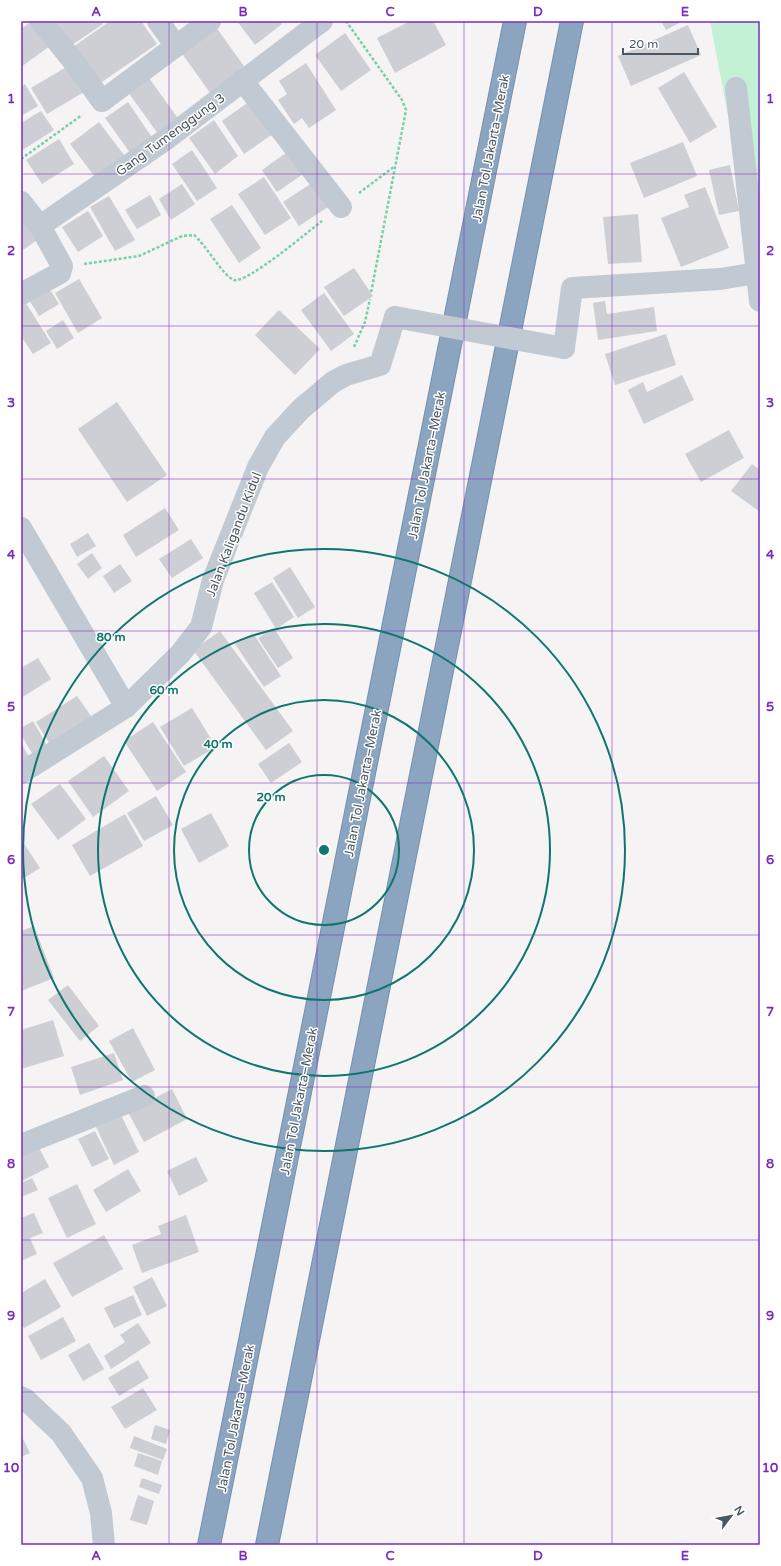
<svg xmlns="http://www.w3.org/2000/svg" width="781" height="1566" viewBox="0 0 781 1566" font-family="'Varela Round',sans-serif">
	<style>
		.green { fill: #c3f1d5 }
		.building { fill: #cdcfd5 }
		.lines { fill: none; stroke-linecap: round; stroke-linejoin: round }
		.highway-casing { stroke: #7690ad; stroke-width: 24 }
		.path { stroke: #7ad0a6; stroke-width: 2.5; stroke-dasharray: 3 2; stroke-linecap: butt }
		.minor { stroke: #c1cad2; stroke-width: 22 }
		.highway { stroke: #8ba5c1; stroke-width: 22 }
		.minor-bridge { stroke: #c1cad2; stroke-width: 22 }
		.grid { fill: none; stroke: #7b2cbf; stroke-width: 1; stroke-opacity: 0.55 }
		.ring { fill: none; stroke: #0f766e; stroke-width: 2 }
		.labels { text-anchor: middle; stroke-width: 3; stroke-linejoin: round; paint-order: stroke }
		.street-label { font-size: 13px; fill: #4a5661; stroke: #fff }
		.centre { fill: #0f766e; stroke: #fff; stroke-width: 2 }
		.ring-label { font-size: 12px; text-anchor: middle; font-weight: bold; fill: #0f766e; stroke: #fff; stroke-width: 3; stroke-linejoin: round; paint-order: stroke }
		.neatline { fill: none; stroke: #7b2cbf; stroke-width: 1.5 }
		.grid-label { font-size: 13px; text-anchor: middle; font-weight: bold; fill: #7b2cbf }
	</style>
	<rect width="100%" height="100%" fill="#f5f3f3"/>
	<path class="green" d="M710,21H760V282Z"/>
	<g class="building">
		<path d="M32,21L54,43L21,67V29Z"/>
		<path d="M47,21H101L103,24L66,49Z"/>
		<path d="M110,21H141L157,44L99,84L73,47Z"/>
		<path d="M237,21H280L282,24L255,45Z"/>
		<path d="M410,21H433L446,45L395,73L377,38Z"/>
		<path d="M661,21H683L666,30Z"/>
		<path d="M213,23L246,69L211,94L178,48Z"/>
		<path d="M688,25L701,55L631,86L618,56Z"/>
		<path d="M345,33L371,70L341,91L315,55Z"/>
		<path d="M73,63L89,89L47,114L31,88Z"/>
		<path d="M306,63L336,110L309,128L302,118L294,124L278,100L287,94L279,81Z"/>
		<path d="M684,72L717,127L690,143L658,88Z"/>
		<path d="M149,78L182,124L161,138L128,92Z"/>
		<path d="M25,84L38,106L21,116V87Z"/>
		<path d="M250,101L273,134L244,154L222,121Z"/>
		<path d="M128,102L153,139L131,154L105,118Z"/>
		<path d="M41,111L54,130L21,151V123Z"/>
		<path d="M214,120L238,156L215,174L189,138Z"/>
		<path d="M99,122L124,155L95,177L70,144Z"/>
		<path d="M59,139L74,164L42,184L26,160Z"/>
		<path d="M683,142L697,176L644,198L630,163Z"/>
		<path d="M293,148L309,170L277,192L262,170Z"/>
		<path d="M192,150L217,188L197,201L172,164Z"/>
		<path d="M730,165L739,211L719,215L709,170Z"/>
		<path d="M264,177L291,218L265,235L238,194Z"/>
		<path d="M318,179L334,203L299,226L283,202Z"/>
		<path d="M182,184L195,204L171,220L159,199Z"/>
		<path d="M705,187L729,248L681,267L661,218L689,207L684,195Z"/>
		<path d="M150,195L161,215L137,229L125,210Z"/>
		<path d="M109,196L135,240L115,251L90,207Z"/>
		<path d="M232,205L261,248L239,263L210,219Z"/>
		<path d="M88,211L103,236L78,252L62,227Z"/>
		<path d="M638,214L642,262L608,264L603,217Z"/>
		<path d="M25,217L40,238L23,250L21,247V220Z"/>
		<path d="M354,268L373,296L344,316L324,287Z"/>
		<path d="M79,279L102,318L78,333L55,293Z"/>
		<path d="M46,283L59,304L39,316L26,295Z"/>
		<path d="M324,293L354,334L331,351L301,310Z"/>
		<path d="M24,300L51,343L33,354L21,336V302Z"/>
		<path d="M605,301L607,314L654,307L657,331L598,340L593,303Z"/>
		<path d="M279,310L320,349L295,375L255,335Z"/>
		<path d="M63,320L74,338L57,349L46,331Z"/>
		<path d="M666,334L676,365L615,385L605,354Z"/>
		<path d="M682,375L694,400L644,424L628,390L643,382L647,392Z"/>
		<path d="M117,402L167,475L127,502L78,429Z"/>
		<path d="M729,430L744,458L701,482L685,454Z"/>
		<path d="M752,464L760,470V512L731,491Z"/>
		<path d="M165,508L179,530L136,557L123,535Z"/>
		<path d="M88,533L96,546L77,557L70,544Z"/>
		<path d="M191,539L203,558L172,578L159,559Z"/>
		<path d="M92,553L102,568L88,579L77,564Z"/>
		<path d="M120,564L132,581L114,593L103,576Z"/>
		<path d="M290,567L315,607L298,618L273,578Z"/>
		<path d="M272,582L294,617L276,629L254,593Z"/>
		<path d="M274,628L293,658L278,668L258,638Z"/>
		<path d="M220,631L293,731L266,750L193,650Z"/>
		<path d="M253,633L281,676L264,687L235,644Z"/>
		<path d="M38,658L51,679L21,698V668Z"/>
		<path d="M77,696L93,719L51,746L36,722Z"/>
		<path d="M192,708L216,747L184,766L160,727Z"/>
		<path d="M33,721L49,749L35,758L21,735V728Z"/>
		<path d="M153,722L186,772L157,791L124,741Z"/>
		<path d="M21,743L32,762L21,768Z"/>
		<path d="M289,743L302,762L271,783L258,764Z"/>
		<path d="M104,756L129,791L93,817L68,781Z"/>
		<path d="M60,784L86,819L58,840L31,804Z"/>
		<path d="M156,796L173,825L144,841L127,813Z"/>
		<path d="M211,813L229,846L199,863L181,829Z"/>
		<path d="M125,814L143,846L90,876L72,845Z"/>
		<path d="M21,839L40,868L21,880Z"/>
		<path d="M34,926L54,978L21,991V931Z"/>
		<path d="M68,985L99,1026L80,1041L48,1000Z"/>
		<path d="M53,1020L64,1056L21,1069V1030Z"/>
		<path d="M133,1028L155,1070L132,1082L109,1041Z"/>
		<path d="M114,1053L123,1080L80,1095L71,1067Z"/>
		<path d="M172,1089L187,1119L144,1142L128,1112Z"/>
		<path d="M121,1115L139,1152L114,1165L96,1127Z"/>
		<path d="M95,1131L109,1159L92,1167L78,1139Z"/>
		<path d="M36,1142L49,1167L22,1181L21,1149Z"/>
		<path d="M196,1157L208,1181L179,1196L167,1171Z"/>
		<path d="M128,1169L141,1191L106,1212L93,1190Z"/>
		<path d="M32,1178L38,1190L21,1197V1183Z"/>
		<path d="M77,1184L96,1224L67,1238L48,1198Z"/>
		<path d="M34,1213L43,1233L30,1238L37,1254L21,1261V1218Z"/>
		<path d="M186,1215L199,1252L142,1273L132,1245L161,1234L158,1226Z"/>
		<path d="M104,1235L123,1269L72,1297L53,1263Z"/>
		<path d="M152,1277L167,1306L147,1316L133,1287Z"/>
		<path d="M45,1279L61,1307L24,1328L21,1324V1293Z"/>
		<path d="M133,1295L142,1315L114,1328L104,1308Z"/>
		<path d="M63,1317L76,1341L41,1360L28,1336Z"/>
		<path d="M138,1323L151,1343L111,1369L104,1356L125,1342L120,1335Z"/>
		<path d="M89,1343L104,1369L83,1381L68,1355Z"/>
		<path d="M138,1360L149,1378L119,1396L108,1378Z"/>
		<path d="M143,1388L157,1410L125,1429L111,1407Z"/>
		<path d="M155,1425L170,1430L166,1444L151,1439Z"/>
		<path d="M21,1435L30,1453L21,1457Z"/>
		<path d="M134,1436L167,1449L163,1460L130,1448Z"/>
		<path d="M138,1453L162,1461L158,1475L134,1466Z"/>
		<path d="M142,1478L162,1485L159,1494L139,1487Z"/>
		<path d="M138,1495L154,1501L147,1525L130,1520Z"/>
	</g>
	<g class="lines">
		<defs>
			<g id="highway">
				<path d="M209,1545L515,21"/>
				<path d="M267,1545L572,21"/>
			</g>
		</defs>
		<use href="#highway" class="highway-casing"/>
		<g class="path">
			<path d="M346,21L402,100L406,110L371,293"/>
			<path d="M21,159L82,115"/>
			<path d="M359,193L395,166"/>
			<path d="M84,264L139,256L182,236L194,235C205,244 224,277 234,280C246,284 309,231 322,221"/>
			<path d="M354,347L365,322L370,299"/>
		</g>
		<g class="minor">
			<path d="M41,21L74,62L102,101L176,46L158,21"/>
			<path d="M176,46L210,21"/>
			<path d="M242,80L341,207"/>
			<path d="M736,88L757,273H760"/>
			<path d="M21,202L40,226L62,266L60,273L21,294"/>
			<path d="M40,226L165,140L322,21"/>
			<path d="M564,348L572,288L720,279L757,273L760,301"/>
			<path d="M21,528L126,707"/>
			<path d="M21,773L126,707L180,654L201,627L213,580L258,467L275,437L301,409L333,382L346,375L380,365L395,317"/>
			<path d="M21,1145L144,1096"/>
			<path d="M21,1397L25,1399L61,1433L92,1478L101,1513L104,1545"/>
		</g>
		<use href="#highway" class="highway"/>
		<path class="minor-bridge" d="M395,317L564,348"/>
	</g>
	<path class="grid" d="M169,21V1545M317,21V1545M464,21V1545M612,21V1545M21,174H760M21,326H760M21,479H760M21,631H760M21,783H760M21,935H760M21,1087H760M21,1240H760M21,1392H760"/>
	<g class="ring">
		<circle cx="324" cy="850" r="75"/>
		<circle cx="324" cy="850" r="150"/>
		<circle cx="324" cy="850" r="226"/>
		<circle cx="324" cy="850" r="301"/>
	</g>
	<g class="labels">
		<g class="street-label">
			<text transform="translate(170 134) rotate(-36)" y="5">Gang Tumenggung 3</text>
			<text transform="translate(490 148) rotate(-79)" y="5">Jalan Tol Jakarta–Merak</text>
			<text transform="translate(426 465) rotate(-79)" y="5">Jalan Tol Jakarta–Merak</text>
			<text transform="translate(233 534) rotate(-69)" y="5">Jalan Kaligandu Kidul</text>
			<text transform="translate(362 783) rotate(-79)" y="5">Jalan Tol Jakarta–Merak</text>
			<text transform="translate(298 1101) rotate(-79)" y="5">Jalan Tol Jakarta–Merak</text>
			<text transform="translate(235 1418) rotate(-79)" y="5">Jalan Tol Jakarta–Merak</text>
		</g>
	</g>
	<circle cx="324" cy="850" r="6" class="centre"/>
	<g class="ring-label">
		<text x="111" y="641">80 m</text>
		<text x="164" y="694">60 m</text>
		<text x="218" y="748">40 m</text>
		<text x="271" y="801">20 m</text>
	</g>
	<rect width="781" height="1566" fill="none" stroke="#ffffff" stroke-width="44"/>
	<g transform="translate(731 1516) rotate(58)" stroke="#ffffff" stroke-width="3" paint-order="stroke">
	<path d="M0-3L7 15L0 10L-7 15Z" fill="#4a5661"/>
	<text y="-6" font-size="11" font-weight="bold" text-anchor="middle" fill="#4a5661">N</text>
	</g>
	<path d="M623 48v6h75v-6" fill="none" stroke="#4a5661" stroke-width="2"/>
	<text x="629" y="48" font-size="12" fill="#4a5661" stroke="#ffffff" stroke-width="3" paint-order="stroke">20 m</text>
	<rect x="22" y="22" width="737" height="1522" class="neatline"/>
	<g class="grid-label">
		<text x="96" y="16">A</text>
		<text x="243" y="16">B</text>
		<text x="390" y="16">C</text>
		<text x="538" y="16">D</text>
		<text x="685" y="16">E</text>
		<text x="11" y="103">1</text>
		<text x="770" y="103">1</text>
		<text x="11" y="255">2</text>
		<text x="770" y="255">2</text>
		<text x="11" y="407">3</text>
		<text x="770" y="407">3</text>
		<text x="11" y="559">4</text>
		<text x="770" y="559">4</text>
		<text x="11" y="711">5</text>
		<text x="770" y="711">5</text>
		<text x="11" y="864">6</text>
		<text x="770" y="864">6</text>
		<text x="11" y="1016">7</text>
		<text x="770" y="1016">7</text>
		<text x="11" y="1168">8</text>
		<text x="770" y="1168">8</text>
		<text x="11" y="1320">9</text>
		<text x="770" y="1320">9</text>
		<text x="11" y="1472">10</text>
		<text x="770" y="1472">10</text>
		<text x="96" y="1560">A</text>
		<text x="243" y="1560">B</text>
		<text x="390" y="1560">C</text>
		<text x="538" y="1560">D</text>
		<text x="685" y="1560">E</text>
	</g>
</svg>
